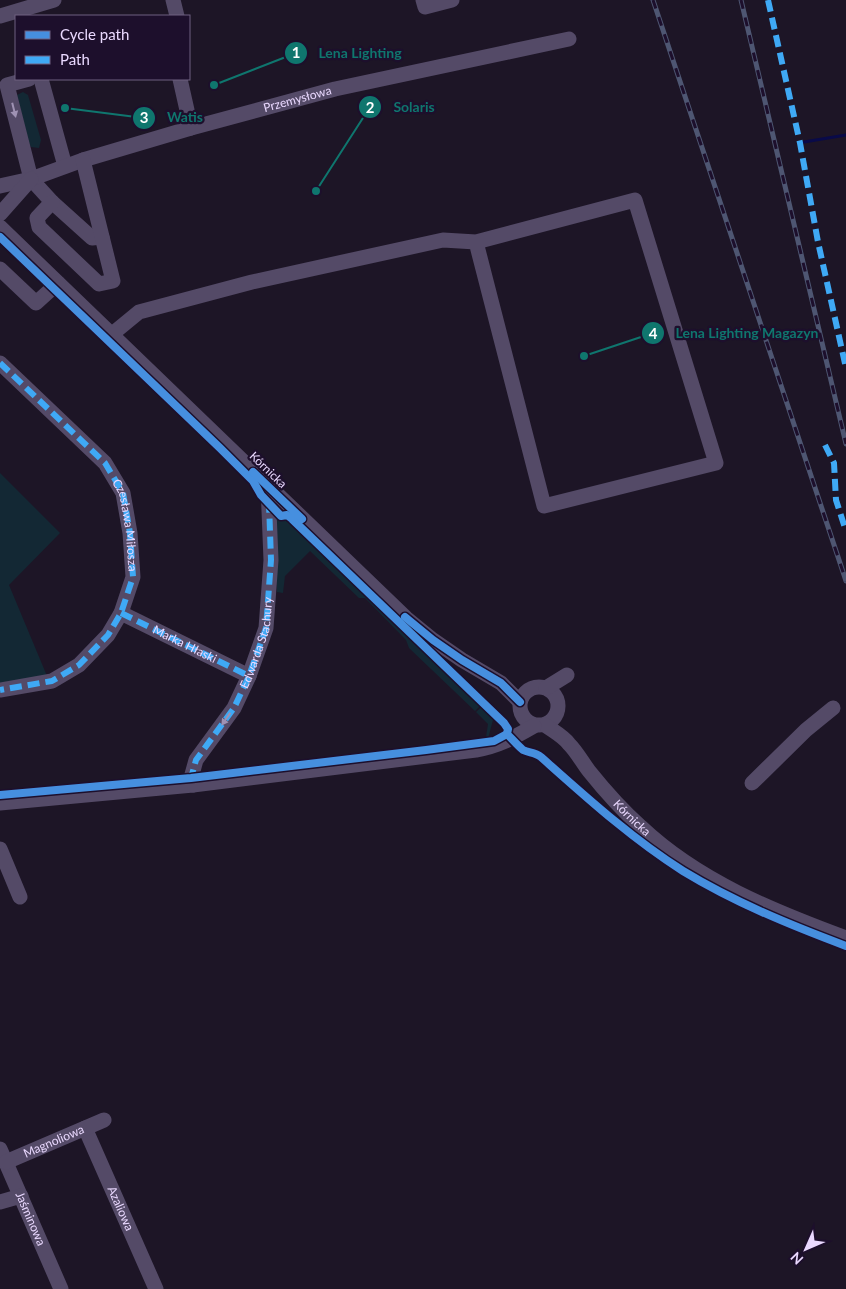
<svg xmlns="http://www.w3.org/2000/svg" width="846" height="1289" viewBox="0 0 846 1289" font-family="Lato,sans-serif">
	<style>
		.green { fill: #132834 }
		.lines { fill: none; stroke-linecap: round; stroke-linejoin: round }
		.stream { stroke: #090a49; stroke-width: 3 }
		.minor { stroke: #544a67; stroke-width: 15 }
		.rail-casing { stroke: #4e5672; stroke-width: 5 }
		.rail { stroke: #1d0f2c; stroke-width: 3; stroke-dasharray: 9; stroke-linecap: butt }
		.quiet { stroke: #3fa9f5; stroke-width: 6; stroke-dasharray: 12 6; stroke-linecap: butt }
		.cycleway-casing { stroke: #1d0f2c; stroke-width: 11 }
		.cycleway { stroke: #468fdf; stroke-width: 8 }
		.oneway { fill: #9f92b3 }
		.labels { text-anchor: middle; stroke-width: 4.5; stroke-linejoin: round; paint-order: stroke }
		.street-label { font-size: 12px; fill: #ead9ff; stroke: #1d0f2c }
		.leader { fill: none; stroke: #0f766e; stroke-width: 2 }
		.callout-dot { fill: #0f766e; stroke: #1d0f2c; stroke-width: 2 }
		.mark-label { font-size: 15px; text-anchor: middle; font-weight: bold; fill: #fff }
		.callout-label { font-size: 14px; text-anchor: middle; font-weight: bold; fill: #0f766e; stroke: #1d0f2c; stroke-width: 4.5; stroke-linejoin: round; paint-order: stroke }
	</style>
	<rect width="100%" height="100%" fill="#1d1526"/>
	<g class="green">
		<path d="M23,92L28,95L41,140L39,148L31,147L29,143L17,95Z"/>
		<path d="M0,473L60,533L9,585L47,676L0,683Z"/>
		<path d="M276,518H288L318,546L316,549L319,552L321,550L482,704L475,711L409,648L406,640L365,598H359L310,551L285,576L283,593L277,592Z"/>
		<path d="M483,705L494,716L488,739L474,741V739L486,737L488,724L476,712Z"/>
	</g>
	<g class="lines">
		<path class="stream" d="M804,142L846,135"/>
		<g class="minor">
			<path d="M173,0L177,16"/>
			<path d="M423,0L425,7L452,0"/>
			<path d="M0,16L54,0"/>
			<path d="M29,79L7,85L31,179L52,202L92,238L102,237"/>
			<path d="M41,79L65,166"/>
			<path d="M180,79L191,128"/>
			<path id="s1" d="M0,186L31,179L83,160L191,128L335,89L569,39"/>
			<path d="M52,202L37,218L39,227L99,284L113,281L83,160"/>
			<path d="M0,214L31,179"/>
			<path d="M0,227L406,618L433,640L462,660L501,683L520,702"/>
			<path d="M0,269L36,303L58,283"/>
			<path d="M111,335L139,312L252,282L443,240L476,242L635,200L716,463L544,506L476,242"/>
			<path d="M0,363L105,463L123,493L130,533L133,577L121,613L108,635L79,665L52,681L0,690"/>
			<path d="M121,613L249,676"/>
			<circle cx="539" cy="706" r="19"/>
			<path d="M546,688L567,675"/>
			<path id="s2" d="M545,725C553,731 563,736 569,744C577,752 582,762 589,771C605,791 622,810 641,827C698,881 773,911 846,938"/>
			<path d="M752,783L806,730L833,708"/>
			<path d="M193,785L191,778L196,760L234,708L249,676L266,628L271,560L268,486"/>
			<path d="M0,803L193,785L476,750C499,746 515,737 534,726"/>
			<path d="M0,849L20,897"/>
			<path id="s3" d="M85,1128L156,1289"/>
			<path id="s4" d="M0,1149L61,1289"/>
			<path id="s5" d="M6,1162L104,1120"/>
			<path d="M0,1202L21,1196"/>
		</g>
		<defs>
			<g id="rail">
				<path d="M653,0L846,581"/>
				<path d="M741,0L846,444"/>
			</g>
		</defs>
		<use href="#rail" class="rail-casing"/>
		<use href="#rail" class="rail"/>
		<g class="quiet">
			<path d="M768,0L800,143L818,242L846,368"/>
			<path id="s6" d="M0,363L105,463L123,493L130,533L133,577L121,613L108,635L79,665L52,681L0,690"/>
			<path d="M825,445L834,463L836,500L846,531"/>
			<path id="s7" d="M121,613L249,676"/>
			<path id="s8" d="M192,781L191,778L196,760L234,708L249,676L266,628L271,560L269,503"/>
		</g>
		<defs>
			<g id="cycleway">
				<path d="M0,237L220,448L253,481L261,495L281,516L287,515L292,519L504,723L508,729L507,734C512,739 518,746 523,750C529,753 535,752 541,757C586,797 631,838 683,871C734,902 790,925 846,946"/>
				<path d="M253,472L302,519"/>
				<path d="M405,617L433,640L462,660L501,683L520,702"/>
				<path d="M0,795L191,778L426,750L494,741L507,734"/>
			</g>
		</defs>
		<use href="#cycleway" class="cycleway-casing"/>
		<use href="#cycleway" class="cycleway"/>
	</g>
	<defs><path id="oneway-solid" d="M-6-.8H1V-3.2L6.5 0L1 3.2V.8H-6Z" transform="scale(1.25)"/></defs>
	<g class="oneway">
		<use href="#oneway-solid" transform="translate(14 110) rotate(76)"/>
		<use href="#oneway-solid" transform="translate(226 719) rotate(125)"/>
	</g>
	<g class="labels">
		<g class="street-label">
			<text dy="4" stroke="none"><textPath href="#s1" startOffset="310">Przemysłowa</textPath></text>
			<text transform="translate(268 470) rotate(44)" y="4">Kórnicka</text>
			<text dy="4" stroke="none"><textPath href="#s6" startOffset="212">Czesława Miłosza</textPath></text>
			<text dy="4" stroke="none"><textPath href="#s8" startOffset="156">Edwarda Stachury</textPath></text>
			<text dy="4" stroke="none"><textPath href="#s7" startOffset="71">Marka Hłaski</textPath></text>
			<text dy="4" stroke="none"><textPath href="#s2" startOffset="128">Kórnicka</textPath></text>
			<text dy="4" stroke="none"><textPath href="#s5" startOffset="52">Magnoliowa</textPath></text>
			<text dy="4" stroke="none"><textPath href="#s3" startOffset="88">Azaliowa</textPath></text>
			<text dy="4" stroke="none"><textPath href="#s4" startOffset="76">Jaśminowa</textPath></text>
		</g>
	</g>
	<path class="leader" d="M214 85L296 53M316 191L370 107M65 108L144 118M584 356L653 333"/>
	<g class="callout-dot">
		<circle cx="214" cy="85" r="5"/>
		<circle cx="316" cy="191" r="5"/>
		<circle cx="65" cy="108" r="5"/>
		<circle cx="584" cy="356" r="5"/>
		<circle cx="296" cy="53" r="12"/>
		<circle cx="370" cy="107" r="12"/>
		<circle cx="144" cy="118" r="12"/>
		<circle cx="653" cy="333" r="12"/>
	</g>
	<g class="mark-label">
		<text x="296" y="58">1</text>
		<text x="370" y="113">2</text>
		<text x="144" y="123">3</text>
		<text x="653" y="339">4</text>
	</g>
	<g class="callout-label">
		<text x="360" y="58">Lena Lighting</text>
		<text x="414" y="112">Solaris</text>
		<text x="185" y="122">Watis</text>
		<text x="747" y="338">Lena Lighting Magazyn</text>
	</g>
	<rect x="15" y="15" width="175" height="65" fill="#1d0f2c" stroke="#6f6080"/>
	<rect x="25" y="31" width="25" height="8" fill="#468fdf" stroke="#6f6080"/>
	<text x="60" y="40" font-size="15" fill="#ead9ff">Cycle path</text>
	<rect x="25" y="56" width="25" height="8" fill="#3fa9f5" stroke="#6f6080"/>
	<text x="60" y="65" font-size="15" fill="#ead9ff">Path</text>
	<g transform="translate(806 1249) rotate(225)" stroke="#1d0f2c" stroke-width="4" paint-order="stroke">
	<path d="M0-4L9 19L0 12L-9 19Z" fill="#ead9ff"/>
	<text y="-8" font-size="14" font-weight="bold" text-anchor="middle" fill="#ead9ff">N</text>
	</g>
</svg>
